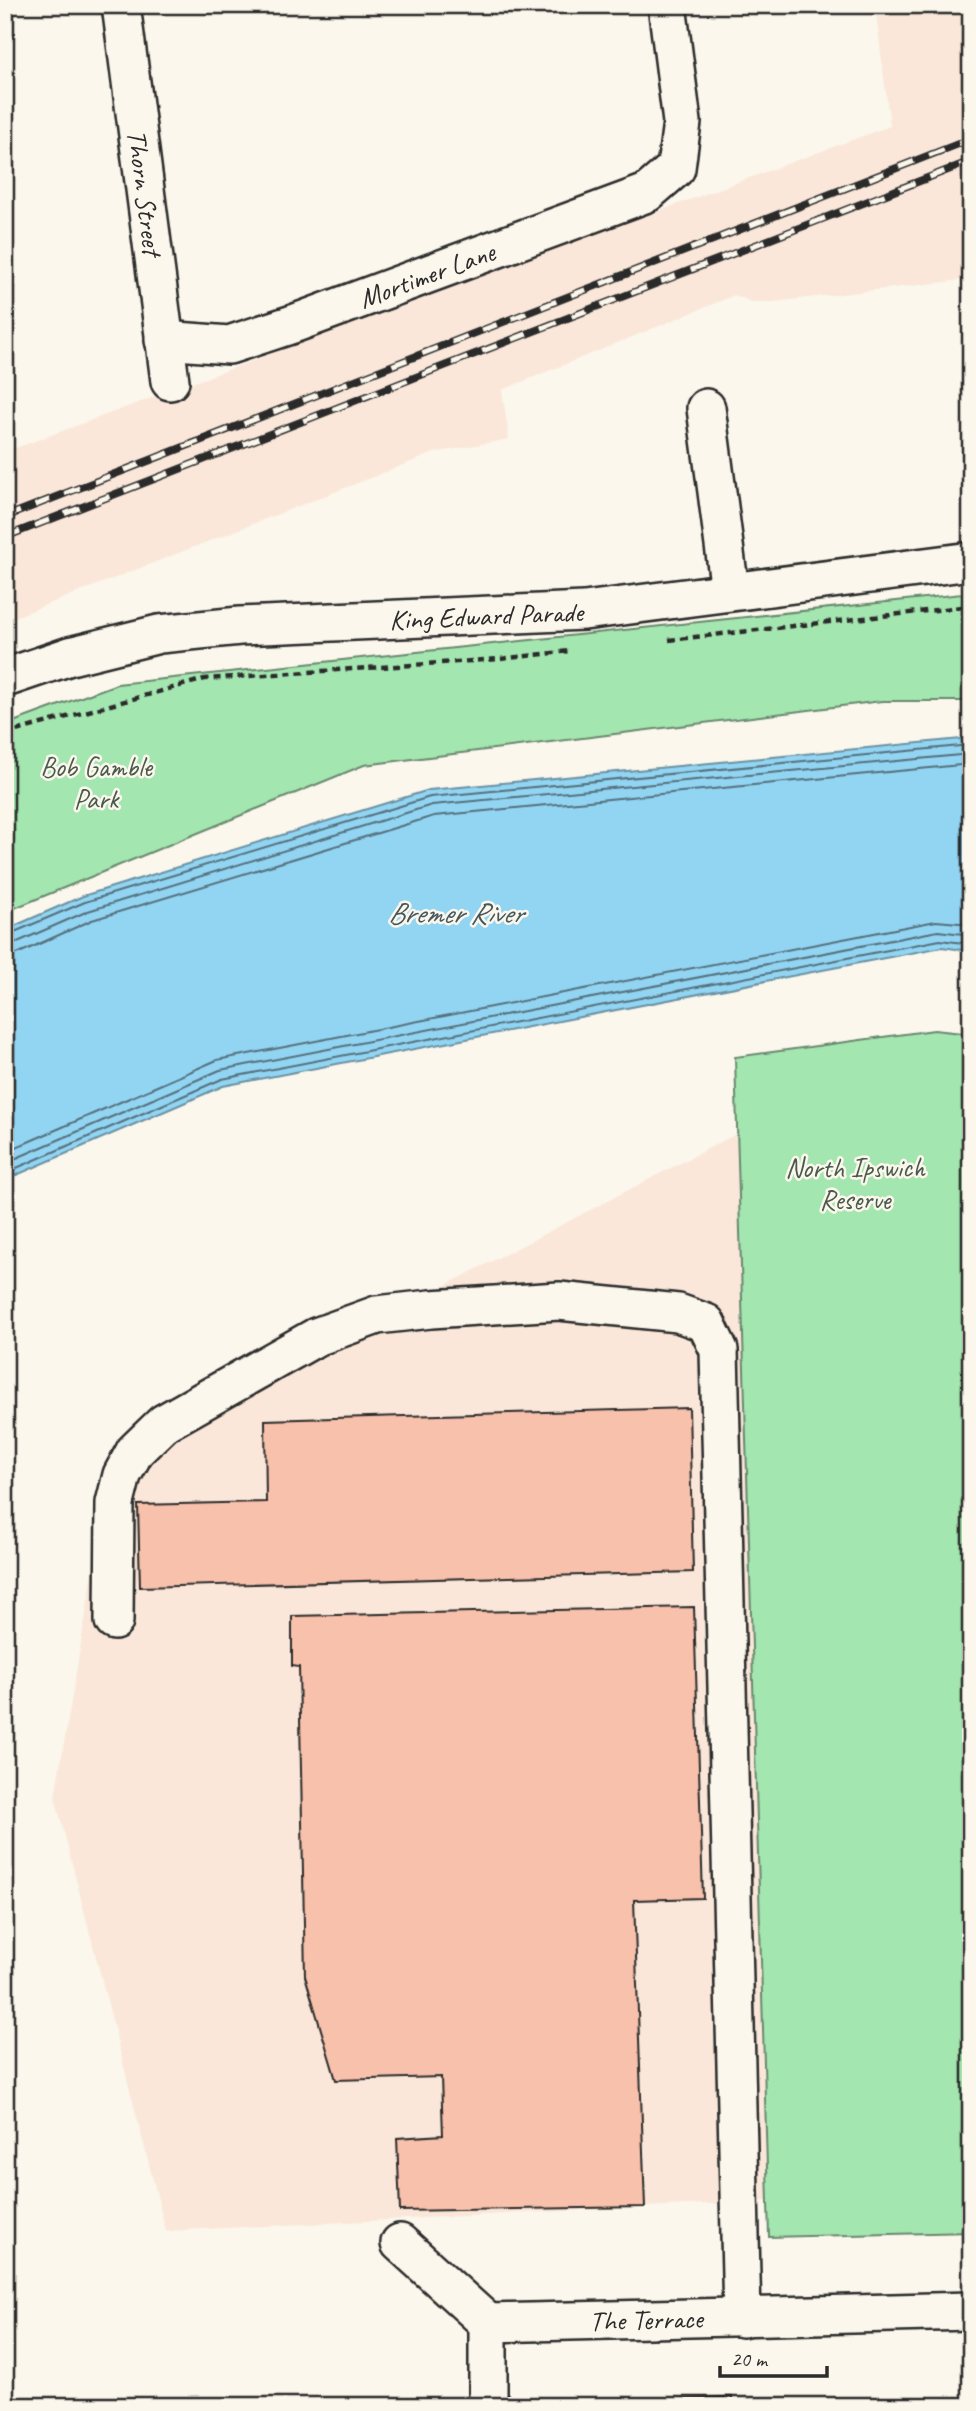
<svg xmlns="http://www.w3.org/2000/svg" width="976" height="2411" viewBox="0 0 976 2411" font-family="Caveat,sans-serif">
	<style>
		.built { fill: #fae7d9 }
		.green { fill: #a4e6b0; stroke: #68886e; stroke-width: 2 }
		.water { fill: #92d5f3; stroke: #6991a3; stroke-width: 2 }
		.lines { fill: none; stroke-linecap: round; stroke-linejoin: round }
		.shore { stroke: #546f7b; stroke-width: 2 }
		.building { fill: #f8c1ac; stroke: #2b2b2b; stroke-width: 2 }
		.minor-casing { stroke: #2b2b2b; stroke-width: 42 }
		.path { stroke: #2b2b2b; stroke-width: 4.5; stroke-dasharray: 7 5; stroke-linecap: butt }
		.minor { stroke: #fbf7ec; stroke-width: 37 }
		.rail-casing { stroke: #2b2b2b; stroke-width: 8 }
		.rail { stroke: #fbf7ec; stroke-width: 5; stroke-dasharray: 16; stroke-linecap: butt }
		.labels { text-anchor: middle; stroke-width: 5; stroke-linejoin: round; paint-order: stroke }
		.street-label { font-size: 28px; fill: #2b2b2b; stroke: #fbf7ec }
		.park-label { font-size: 28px; fill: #495a4c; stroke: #fbf7ec }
		.water-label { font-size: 30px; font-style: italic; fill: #45565d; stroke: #fbf7ec }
	</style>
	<rect width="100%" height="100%" fill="#fbf7ec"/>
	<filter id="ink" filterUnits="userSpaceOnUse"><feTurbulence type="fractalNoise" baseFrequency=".0143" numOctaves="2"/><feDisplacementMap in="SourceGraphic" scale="14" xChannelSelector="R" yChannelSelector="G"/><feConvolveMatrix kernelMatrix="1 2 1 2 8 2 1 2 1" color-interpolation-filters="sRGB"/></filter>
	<g filter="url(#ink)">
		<g class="built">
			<path d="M875,5H971V279L773,302H751L735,295L502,390L509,439L434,453L5,621V452L890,126Z"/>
			<path d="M738,1133L767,2201L166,2231L55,1797L112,1459Z"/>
		</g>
		<g class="green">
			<path d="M971,593V701H882L364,765L5,912V725L117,684Z"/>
			<path d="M934,1030L971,1034V2232L769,2237L735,1057Z"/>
		</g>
		<path class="water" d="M971,738V951L942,947L223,1086L5,1180V930L83,896L429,790Z"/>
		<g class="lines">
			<g class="shore">
				<path d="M5,936L85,902L430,797L971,745"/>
				<path d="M5,945L13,944L88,911L432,805L971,754"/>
				<path d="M5,956L17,954L92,920L434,816L971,764"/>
				<path d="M5,1152L217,1060L936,921L971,924"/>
				<path d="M5,1163L220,1070L938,931L971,935"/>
				<path d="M5,1173L222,1079L940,940L971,944"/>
			</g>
		</g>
		<g class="building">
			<path d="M689,1408L693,1572L140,1587L138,1505L266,1502L265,1420Z"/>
			<path d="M694,1607L703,1898L634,1900L645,2207L400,2211L397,2138L443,2135L441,2077L336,2080L305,1976L299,1667L292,1666V1616Z"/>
			<path d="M732,2397V2406H678V2399Z"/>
			<path d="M619,2401L620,2406H561V2403Z"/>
		</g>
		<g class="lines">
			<defs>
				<g id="minor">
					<path id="s1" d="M121,5L170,381"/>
					<path id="s2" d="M164,340L229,345L293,324L647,193L676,168L682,122L667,5"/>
					<path d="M706,408L730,591"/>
					<path id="s3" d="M5,678L70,656L159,634L240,626L584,611L971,561"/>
					<path d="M114,1621L115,1503L122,1475L135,1451L164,1423L316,1337L377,1315L431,1309L559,1301L678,1313L706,1323L719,1350L742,2318"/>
					<path d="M400,2243L488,2323"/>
					<path id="s4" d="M488,2323L971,2311"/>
					<path d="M488,2406V2323"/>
				</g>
			</defs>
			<use href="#minor" class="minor-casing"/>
			<g class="path">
				<path d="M669,640L971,606"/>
				<path d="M5,734L205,679L500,659L570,651"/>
			</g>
			<use href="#minor" class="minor"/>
			<defs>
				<g id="rail">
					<path d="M5,517L971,139"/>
					<path d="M5,537L971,161"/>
				</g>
			</defs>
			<use href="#rail" class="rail-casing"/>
			<use href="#rail" class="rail"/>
		</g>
	</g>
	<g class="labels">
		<g class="street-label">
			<text dy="10" stroke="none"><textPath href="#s1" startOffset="189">Thorn Street</textPath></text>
			<text dy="10" stroke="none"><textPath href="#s2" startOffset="275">Mortimer Lane</textPath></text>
			<text dy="10" stroke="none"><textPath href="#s3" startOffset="488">King Edward Parade</textPath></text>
			<text dy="10" stroke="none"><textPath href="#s4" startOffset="158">The Terrace</textPath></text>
		</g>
		<g class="park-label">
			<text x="96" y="776">Bob Gamble<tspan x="96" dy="32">Park</tspan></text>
			<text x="855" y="1177">North Ipswich<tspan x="855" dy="32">Reserve</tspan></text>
		</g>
		<g class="water-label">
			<text x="455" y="923">Bremer River</text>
		</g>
	</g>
	<rect width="976" height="2411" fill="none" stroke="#fbf7ec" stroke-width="28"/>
	<rect x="14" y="14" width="948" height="2383" fill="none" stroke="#2b2b2b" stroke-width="2.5" filter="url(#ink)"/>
	<path d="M720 2366v10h107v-10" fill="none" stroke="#2b2b2b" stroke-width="3.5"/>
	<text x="731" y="2366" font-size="21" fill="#2b2b2b" stroke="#fbf7ec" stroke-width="5" paint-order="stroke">20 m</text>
</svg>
